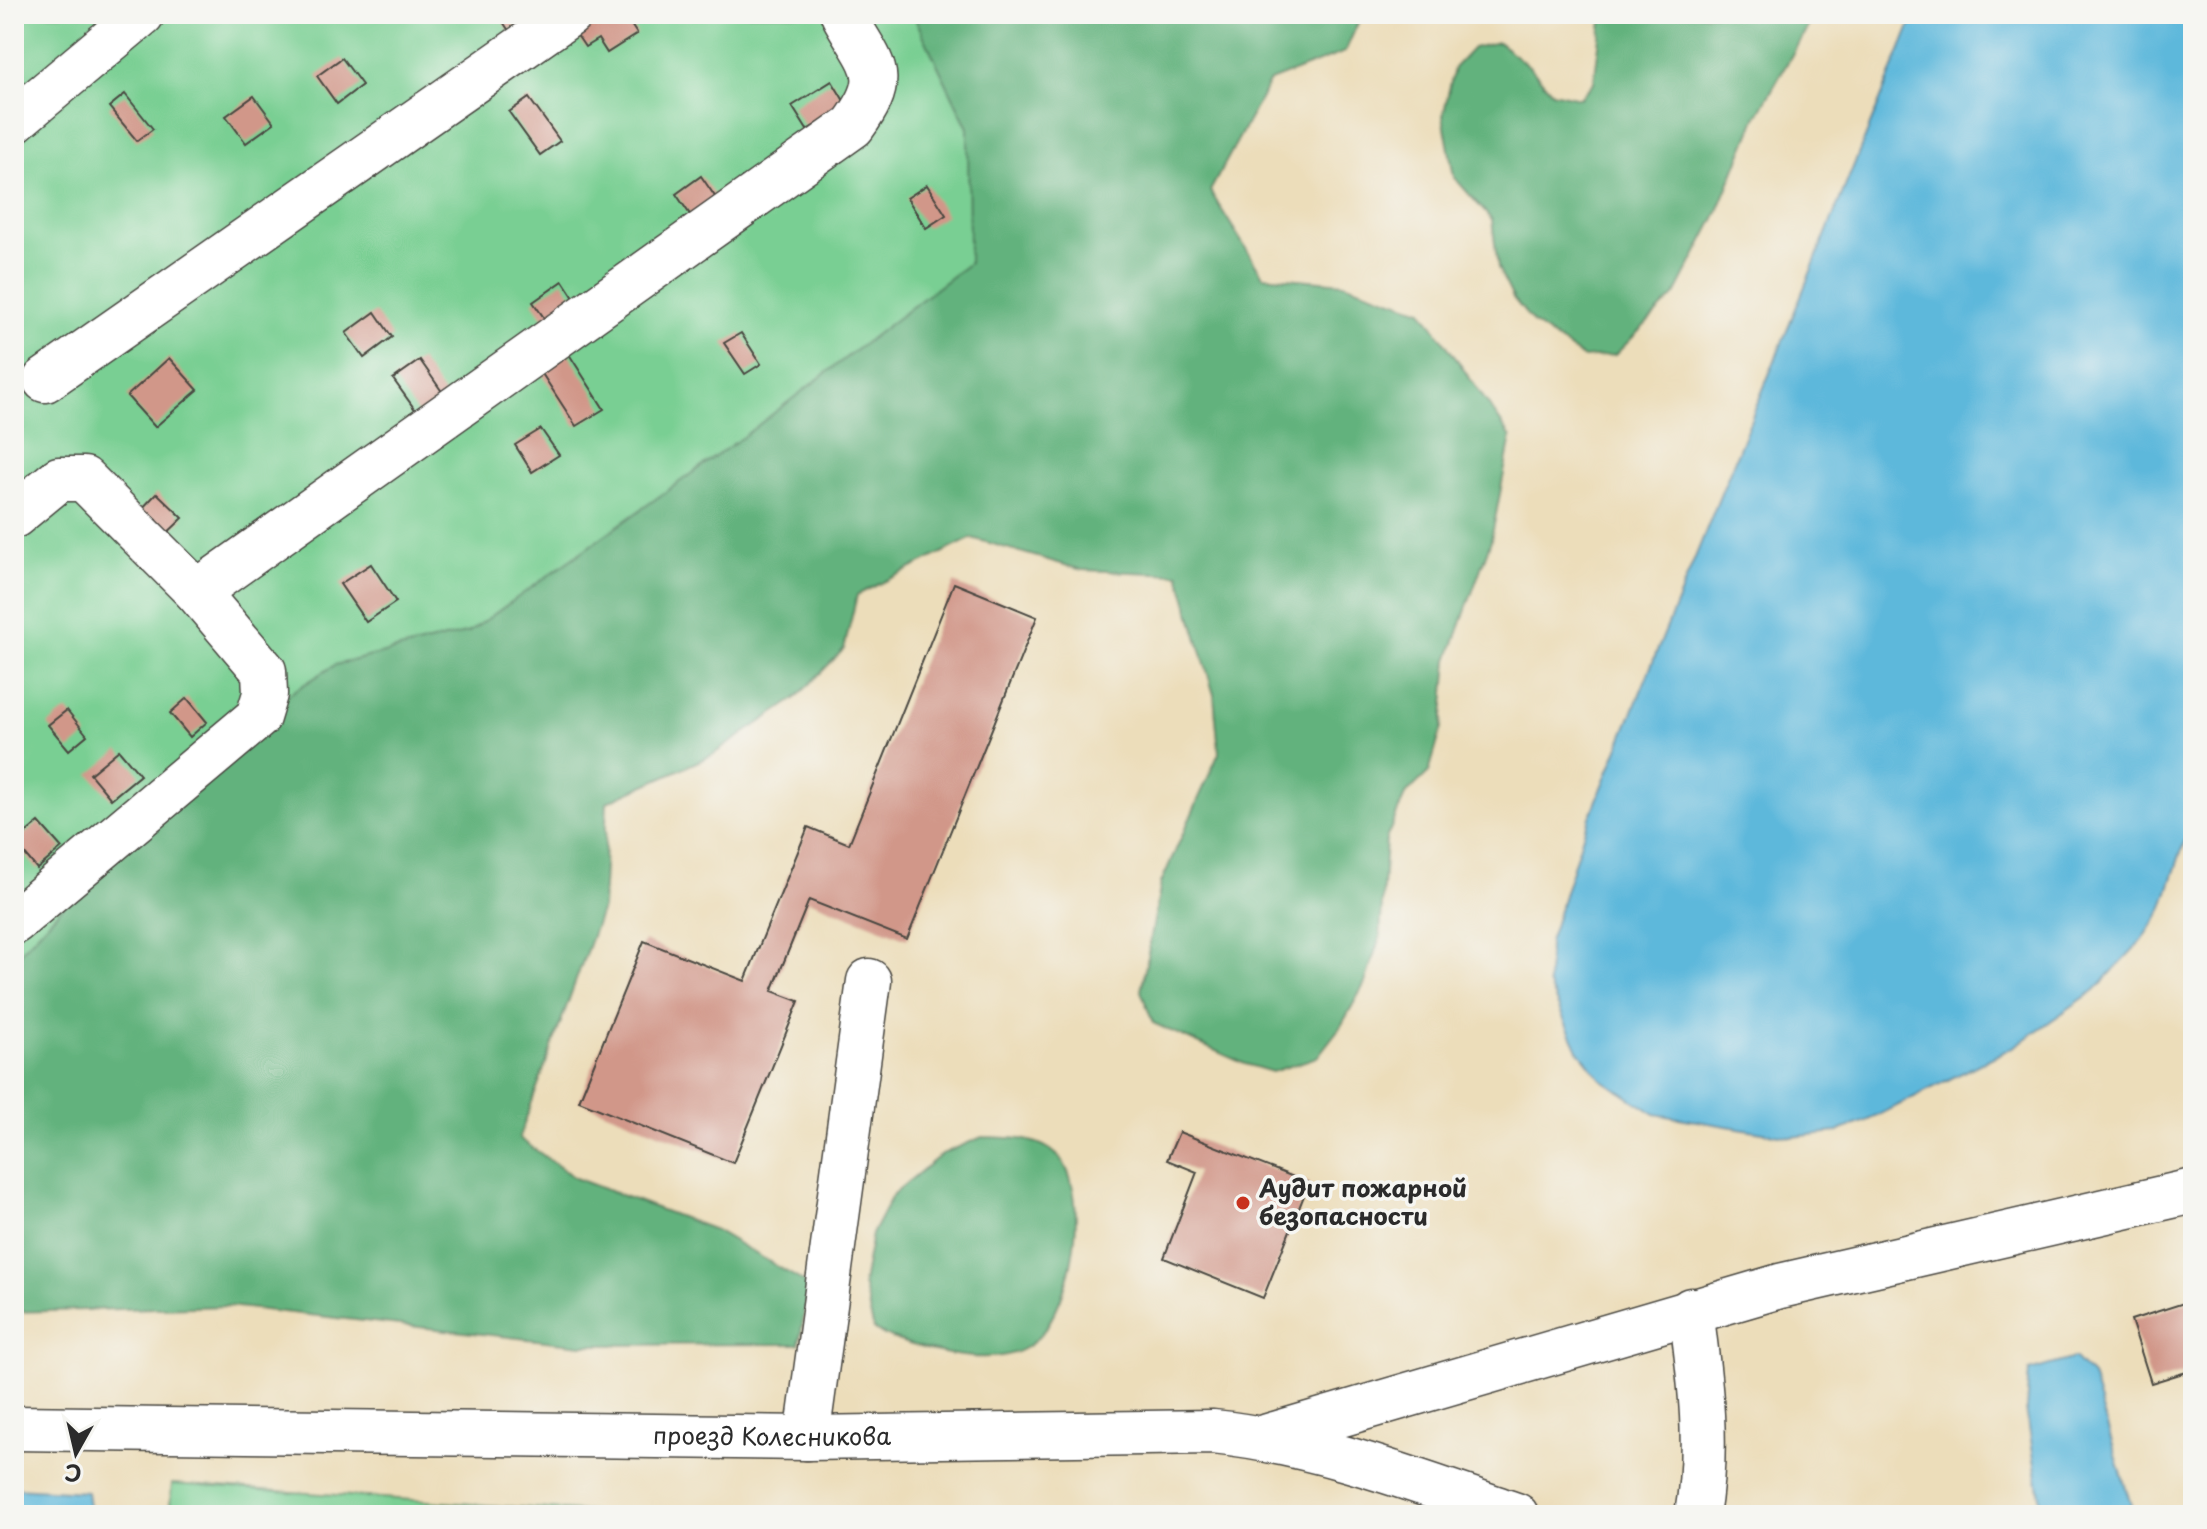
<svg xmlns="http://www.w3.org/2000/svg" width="2207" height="1529" viewBox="0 0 2207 1529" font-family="'Playpen Sans',sans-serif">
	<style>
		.green { fill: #79cf93; stroke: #527d5f; stroke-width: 2 }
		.forest { fill: #62b27d; stroke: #466e54; stroke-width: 2 }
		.water { fill: #5db8db; stroke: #447283; stroke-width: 2 }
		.building { fill: #d19789 }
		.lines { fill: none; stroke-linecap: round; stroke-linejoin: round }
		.minor-casing { stroke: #484640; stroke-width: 47 }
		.minor { stroke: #fff; stroke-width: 44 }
		.poi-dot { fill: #c8321e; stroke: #f6f6f2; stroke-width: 3 }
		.labels { text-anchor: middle; stroke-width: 7; stroke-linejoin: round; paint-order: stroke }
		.poi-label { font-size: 24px; font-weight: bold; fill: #2b2b2b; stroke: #f6f6f2; text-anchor: start }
		.street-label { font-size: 24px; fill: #2b2b2b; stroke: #f6f6f2 }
	</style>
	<rect width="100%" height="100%" fill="#f6f6f2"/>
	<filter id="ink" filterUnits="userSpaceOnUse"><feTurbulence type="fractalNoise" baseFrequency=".0125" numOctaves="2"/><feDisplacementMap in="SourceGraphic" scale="16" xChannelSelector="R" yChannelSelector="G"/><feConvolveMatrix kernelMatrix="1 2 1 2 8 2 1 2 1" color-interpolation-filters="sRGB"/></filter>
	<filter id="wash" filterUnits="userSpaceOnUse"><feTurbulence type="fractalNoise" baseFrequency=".006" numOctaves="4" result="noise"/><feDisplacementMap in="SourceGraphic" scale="32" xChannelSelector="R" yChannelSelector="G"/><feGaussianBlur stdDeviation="1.8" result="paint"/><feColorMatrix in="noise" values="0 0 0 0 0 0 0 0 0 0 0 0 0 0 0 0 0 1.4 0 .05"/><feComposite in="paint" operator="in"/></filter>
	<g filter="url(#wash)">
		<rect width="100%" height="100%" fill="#ecddba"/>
		<g class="green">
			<path d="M14,14H955L1091,242L14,1001Z"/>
			<path d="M172,1484L638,1515H169Z"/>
		</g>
		<g class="forest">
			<path d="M913,14H1362L1345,52L1270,81L1210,191L1263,276L1344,283L1422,310L1511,437L1491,540L1448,660L1442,727L1429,772L1405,795L1386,839L1380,936L1365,983L1341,1026L1317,1057L1272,1072L1245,1064L1153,1023L1141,991L1161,883L1219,753L1214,695L1179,574L1082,570L972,538L857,595L844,649L795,699L712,755L607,802L602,908L519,1138L575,1178L715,1230L809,1285L799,1344L582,1345L228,1306L14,1312V959L83,884L164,773L335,665L469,632L744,436L969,263L968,128Z"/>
			<path d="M1603,14H1815L1756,118L1716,216L1675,295L1615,355L1584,358L1534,324L1513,298L1498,268L1492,220L1454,177L1443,116L1454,68L1473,48L1498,42L1529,66L1552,92L1580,98L1594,82Z"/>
			<path d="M982,1137C1006,1138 1038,1136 1057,1155C1095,1193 1071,1322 1025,1348C989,1370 908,1348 874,1330L863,1284L872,1234L893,1194L942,1154Z"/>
		</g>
		<g class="water">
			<path d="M1915,14H2193V815L2162,910L2144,938L2095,990L2015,1046L1869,1120L1836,1132L1792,1137L1655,1114L1601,1079L1578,1050L1548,984L1549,942L1584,832Z"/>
			<path d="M2074,1358L2092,1376L2134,1515H2043L2026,1409L2029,1371Z"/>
			<path d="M14,1488L87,1492L90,1515H14Z"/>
		</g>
		<g id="blocks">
			<g class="building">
				<path d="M498,14H536L509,31Z"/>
				<path d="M596,14H624L637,34L607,53L598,39L585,47L573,29Z"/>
				<path d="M342,58L362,85L337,104L317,76Z"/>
				<path d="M832,81L847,106L807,130L792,106Z"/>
				<path d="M125,94L153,129L137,141L109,107Z"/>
				<path d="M254,96L274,123L246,143L226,116Z"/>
				<path d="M529,98L560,141L540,155L509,112Z"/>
				<path d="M701,176L716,198L691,216L676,194Z"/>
				<path d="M927,185L946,215L926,228L907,198Z"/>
				<path d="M563,281L576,301L547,322L533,302Z"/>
				<path d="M375,312L392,337L364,358L346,333Z"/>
				<path d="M741,333L761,364L745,374L724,343Z"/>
				<path d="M567,351L604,409L576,426L539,369Z"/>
				<path d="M169,358L198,390L155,427L127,396Z"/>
				<path d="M420,360L445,396L419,415L393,379Z"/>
				<path d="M541,429L559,455L532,472L515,445Z"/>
				<path d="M157,493L183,518L161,539L136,515Z"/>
				<path d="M371,564L396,602L366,622L340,584Z"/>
				<path d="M954,583L1037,617L907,939L809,900L772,991L799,1001L733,1163L579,1101L644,941L745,981L808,827L849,844Z"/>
				<path d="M187,698L207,722L190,737L170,713Z"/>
				<path d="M67,710L87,735L69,750L48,725Z"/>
				<path d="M119,750L140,775L111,799L90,774Z"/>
				<path d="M39,822L62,848L37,869L15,842Z"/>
				<path d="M1179,1132L1309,1183L1263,1298L1164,1258L1197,1172L1167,1160Z"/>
				<path d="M2193,1300V1370L2151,1383L2131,1320Z"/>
			</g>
		</g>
	</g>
	<g filter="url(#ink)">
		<use href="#blocks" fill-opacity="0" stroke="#484640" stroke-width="2"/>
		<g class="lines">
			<defs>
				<g id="minor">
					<path d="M14,121L142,14"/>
					<path d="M45,380L570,14"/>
					<path d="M14,516L59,479H84L197,592L264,671L265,694L258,717L14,922"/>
					<path d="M197,592L853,126C892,73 871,66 843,14"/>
					<path d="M1691,1310C1700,1380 1709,1445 1697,1515"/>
					<path id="s1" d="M14,1428L807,1438L1213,1432C1319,1443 1416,1481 1516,1515"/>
					<path d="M1268,1436L1780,1286L2193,1191"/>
					<path d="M807,1438L869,981"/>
				</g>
			</defs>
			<use href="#minor" class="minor-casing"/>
			<use href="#minor" class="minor"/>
		</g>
	</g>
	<circle class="poi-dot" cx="1243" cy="1203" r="8"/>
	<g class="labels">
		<g class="poi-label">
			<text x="1259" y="1197">Аудит пожарной<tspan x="1259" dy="28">безопасности</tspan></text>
		</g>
		<g class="street-label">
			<text dy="8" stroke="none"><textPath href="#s1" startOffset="758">проезд Колесникова</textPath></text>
		</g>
	</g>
	<rect width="2207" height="1529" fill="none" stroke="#f6f6f2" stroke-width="48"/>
	<g transform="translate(76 1453) rotate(188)" stroke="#f6f6f2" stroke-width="6" paint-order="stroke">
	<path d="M0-6L14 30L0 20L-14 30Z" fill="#2b2b2b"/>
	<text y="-12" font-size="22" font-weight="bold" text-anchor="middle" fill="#2b2b2b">С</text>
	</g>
</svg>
